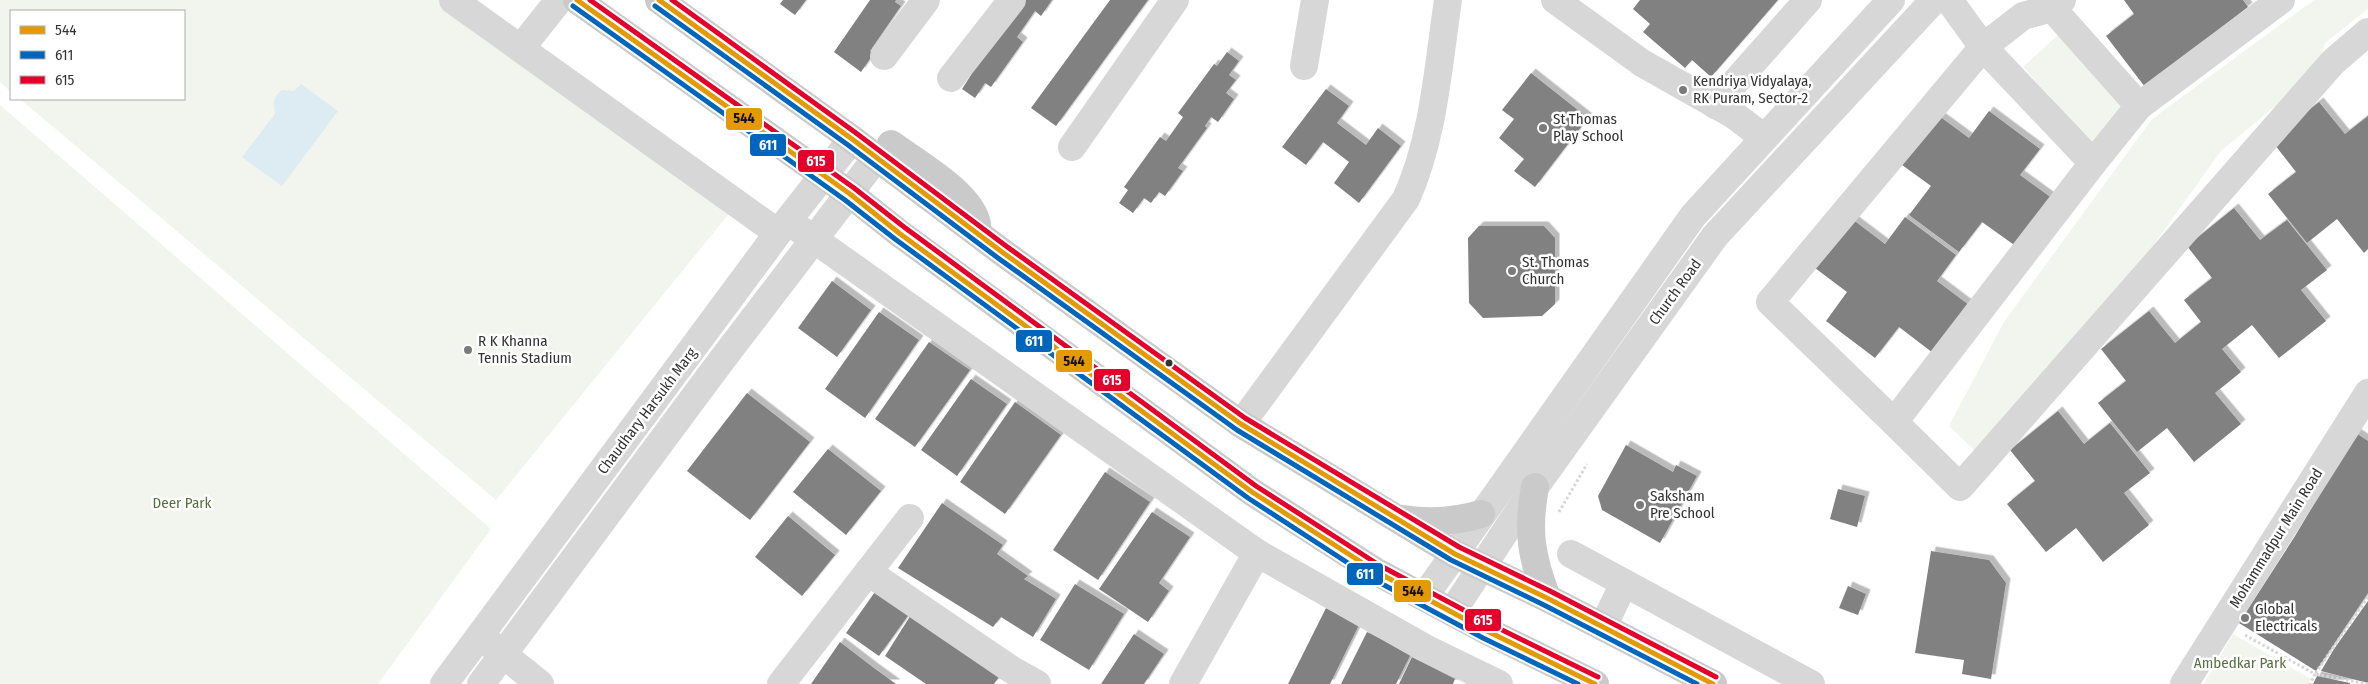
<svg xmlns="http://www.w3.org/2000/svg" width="2368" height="684" viewBox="0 0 2368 684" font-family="'Fira Sans Condensed',sans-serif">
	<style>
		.green { fill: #f1f5ed }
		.water { fill: #ddebf3 }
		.building { fill: #818181; filter: url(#shadow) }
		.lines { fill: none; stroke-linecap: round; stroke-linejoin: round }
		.path { stroke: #d6d6d6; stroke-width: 3; stroke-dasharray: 2.5 2.5; stroke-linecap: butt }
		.minor { stroke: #d7d7d7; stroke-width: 28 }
		.major { stroke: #cacaca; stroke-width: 28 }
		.bus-1-casing { stroke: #fff; stroke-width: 9 }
		.bus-2-casing { stroke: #fff; stroke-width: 9 }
		.bus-3-casing { stroke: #fff; stroke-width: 9 }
		.bus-1 { stroke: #e39a05; stroke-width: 5 }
		.bus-2 { stroke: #0065bd; stroke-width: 5 }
		.bus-3 { stroke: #e4002b; stroke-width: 5 }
		.poi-dot { fill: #7a7a7a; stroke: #fff; stroke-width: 2 }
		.bus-dot { fill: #333; stroke: #fff; stroke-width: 2 }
		.labels { text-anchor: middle; stroke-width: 5; stroke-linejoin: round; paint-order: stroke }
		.poi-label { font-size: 15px; fill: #333; stroke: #fff; text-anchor: start }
		.street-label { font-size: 15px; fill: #333; stroke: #fff }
		.park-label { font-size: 15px; fill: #56703f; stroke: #fff }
		.line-badge { stroke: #fff; stroke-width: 2 }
		.badge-label { font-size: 14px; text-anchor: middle; font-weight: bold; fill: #fff }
		.pale-badge-label { font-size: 14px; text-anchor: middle; font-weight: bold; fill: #111 }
	</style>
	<defs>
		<filter id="shadow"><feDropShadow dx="4.5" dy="-4.5" stdDeviation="0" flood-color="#0004"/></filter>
	</defs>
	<rect width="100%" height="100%" fill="#fff"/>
	<g class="green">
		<path d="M0,0H471L740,200L496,500L20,99H184V11H11V92L0,82Z"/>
		<path d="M2314,0H2368V9L2325,43L2315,73L2221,151L2134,272L2009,423L1974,450L1949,426L2004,322L2152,119Z"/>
		<path d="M2058,35L2126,110L2091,143L2023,67Z"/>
		<path d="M0,105L491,529L378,684H0Z"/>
		<path d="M2233,634L2311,679L2308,684H2204Z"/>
	</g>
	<path class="water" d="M301,84L338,111L282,186L242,157L275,114C273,103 273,97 282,90L294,91Z"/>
	<g class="building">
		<path d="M783,0H806L795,15L780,4Z"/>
		<path d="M870,0H896L895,2L901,6L870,51L874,53L861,72L834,52Z"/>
		<path d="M1021,0H1052L1041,16L1035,11L1017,37L1023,42L991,87L985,83L975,98L962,89L971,75L965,71Z"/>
		<path d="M1110,0H1148L1056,126L1031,108Z"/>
		<path d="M1640,0H1778L1711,77L1692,60L1685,68L1643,32L1650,24L1633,9Z"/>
		<path d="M2124,0H2243L2248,7L2145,87L2106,36L2134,14Z"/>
		<path d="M1227,52L1239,61L1229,75L1236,80L1226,93L1234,99L1218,122L1211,117L1205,126L1207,128L1178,168L1183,171L1165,196L1159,192L1151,203L1144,198L1133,213L1119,203L1128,190L1124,187L1160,137L1166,141L1183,117L1178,113L1214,64L1217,66Z"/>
		<path d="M1531,73L1588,118L1535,187L1514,171L1524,159L1499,138L1514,119L1502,110Z"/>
		<path d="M1326,89L1349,106L1337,123L1366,145L1378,128L1401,146L1359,203L1334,183L1349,162L1323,142L1306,165L1282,147Z"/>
		<path d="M2319,102L2345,134L2368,116V249L2364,253L2337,219L2307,243L2268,194L2296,172L2271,140Z"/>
		<path d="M1989,111L2040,149L2020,175L2053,199L2017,247L1982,222L1959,252L1909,215L1931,186L1898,162L1935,113L1969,138Z"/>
		<path d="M2234,208L2260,240L2287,220L2327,270L2301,290L2326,321L2279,358L2252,325L2222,349L2241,372L2215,393L2241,424L2194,462L2167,428L2137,452L2098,403L2126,381L2101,349L2149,311L2175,343L2201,322L2184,300L2212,278L2187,246Z"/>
		<path d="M1905,217L1956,255L1937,281L1969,305L1933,353L1899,327L1875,358L1826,321L1847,292L1815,268L1852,219L1885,244Z"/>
		<path d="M1479,226H1544L1555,238V304L1542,316L1483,318L1469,303L1468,238Z"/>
		<path d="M832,281L871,310L837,357L798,328Z"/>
		<path d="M879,312L919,340L865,418L825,389Z"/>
		<path d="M929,342L970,370L915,447L875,419Z"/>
		<path d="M971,379L1007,404L957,476L921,450Z"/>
		<path d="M747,393L810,442L750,520L687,471Z"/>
		<path d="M1015,402L1061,435L1005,514L960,482Z"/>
		<path d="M2058,411L2084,444L2110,423L2150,473L2124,493L2149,525L2103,562L2076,528L2046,552L2007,504L2035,481L2010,450Z"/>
		<path d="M2356,433L2368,441V593L2316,671L2239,623L2295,536Z"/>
		<path d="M1626,445L1673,472L1676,465L1697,476L1660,543L1602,510L1598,496Z"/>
		<path d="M828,449L881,491L846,535L793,492Z"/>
		<path d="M1105,472L1150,502L1098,580L1053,550Z"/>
		<path d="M1838,489L1865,496L1857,527L1830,519Z"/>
		<path d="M942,503L1003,545L997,554L1028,576L1024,579L1056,599L1033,637L1001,617L993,627L898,568Z"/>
		<path d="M1152,512L1190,537L1159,583L1169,591L1148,622L1099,589Z"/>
		<path d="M788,516L835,555L802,596L755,557Z"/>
		<path d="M1931,551L1989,560L2006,583L1991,679L1962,674L1964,660L1915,653Z"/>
		<path d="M1075,584L1124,614L1089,670L1040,640Z"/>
		<path d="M1848,586L1866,594L1858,615L1839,608Z"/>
		<path d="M877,589L910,613L879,656L846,633Z"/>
		<path d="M2368,601V683L2321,671L2334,649Z"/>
		<path d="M1326,608L1359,625L1330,684H1288Z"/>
		<path d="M914,610L1004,670L994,684H926L885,656Z"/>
		<path d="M1367,632L1411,654L1396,684H1341Z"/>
		<path d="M1134,634L1164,654L1144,684H1101Z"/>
		<path d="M840,642L874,668L896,684H811Z"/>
		<path d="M1412,657L1455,679L1453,684H1399Z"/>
		<path d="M2317,676L2350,683V684H2313Z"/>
	</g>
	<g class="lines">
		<g class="path">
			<path d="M1559,512L1587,464"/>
			<path d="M2368,597L2315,674L2368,684"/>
			<path d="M2245,635L2315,674L2310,684"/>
		</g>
		<g class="minor">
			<path d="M453,0L778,233"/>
			<path d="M1555,0L1642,63L1734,115L1763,137"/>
			<path d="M1949,0L1983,47L2093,163"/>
			<path d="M2062,0L2052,8L2139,106"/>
			<path d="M2052,8L2023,16L1983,47L1770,302L1894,422L2093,163L2139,106L2281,0"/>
			<path d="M521,48L559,0"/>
			<path d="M884,56L926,0"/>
			<path d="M1304,66L1315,0"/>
			<path d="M951,78L1012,0"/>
			<path d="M1715,105L1808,0"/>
			<path d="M1072,147L1175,0"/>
			<path d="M788,221L1257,553L1425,648L1499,684"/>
			<path d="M1894,422L1960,487L2333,62L2368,32"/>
			<path d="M1241,424L1406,199C1434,137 1438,67 1448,0"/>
			<path d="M1571,554L1811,684"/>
			<path d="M868,572L1012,670L1037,684"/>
			<path d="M1424,597L1693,216L1891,0"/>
			<path d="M1452,612L1535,487L1715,236L1934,0"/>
			<path d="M1603,627L1624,583"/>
			<path d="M489,643L540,684"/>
			<path d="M444,684L778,233L852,139"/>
			<path d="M481,684L718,365L877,157"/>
			<path d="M781,684L910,518"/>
			<path d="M1183,684L1257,553"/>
			<path d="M2184,684L2368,393"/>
		</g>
		<g class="major">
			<path d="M577,0L850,194L899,233L1252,492L1375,571L1487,631L1595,684"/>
			<path d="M659,0L852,139L1002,252L1241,424L1455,554L1547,598L1713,684"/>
			<path d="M891,144C916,163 971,193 977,224"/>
			<path d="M1535,487C1527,531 1531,556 1547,598"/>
			<path d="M1403,519C1430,523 1454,522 1481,514"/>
		</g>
		<defs>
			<g id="bus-1">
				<path d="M577,0L850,194L899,233L1252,492L1375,571L1487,631L1595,684"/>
				<path d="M659,0L852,139L1002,252L1241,424L1455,554L1547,598L1713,684"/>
			</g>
			<g id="bus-2">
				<path d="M573,6L845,200L895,239L1248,498L1371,578L1483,638L1578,684"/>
				<path d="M655,6L848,145L998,258L1237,430L1451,560L1544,605L1697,684"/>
			</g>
			<g id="bus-3">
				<path d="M590,0L854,188L904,227L1256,486L1379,565L1490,624L1598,677"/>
				<path d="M672,0L856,133L1006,246L1245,418L1459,547L1550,591L1716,677"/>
			</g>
		</defs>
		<use href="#bus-1" class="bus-1-casing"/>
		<use href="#bus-2" class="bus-2-casing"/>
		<use href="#bus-3" class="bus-3-casing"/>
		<use href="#bus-1" class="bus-1"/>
		<use href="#bus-2" class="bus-2"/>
		<use href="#bus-3" class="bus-3"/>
	</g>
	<g class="poi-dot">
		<circle cx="1683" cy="90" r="5"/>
		<circle cx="1543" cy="128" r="5"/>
		<circle cx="1512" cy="271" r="5"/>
		<circle cx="468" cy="350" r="5"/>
		<circle cx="1640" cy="505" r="5"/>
		<circle cx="2245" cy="618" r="5"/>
	</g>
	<circle class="bus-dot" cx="1169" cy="363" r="4.5"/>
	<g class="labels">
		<g class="poi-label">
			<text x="1693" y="86">Kendriya Vidyalaya,<tspan x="1693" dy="17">RK Puram, Sector-2</tspan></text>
			<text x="1553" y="124">St Thomas<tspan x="1553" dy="17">Play School</tspan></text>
			<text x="1522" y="267">St. Thomas<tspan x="1522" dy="17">Church</tspan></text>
			<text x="478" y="346">R K Khanna<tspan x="478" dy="17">Tennis Stadium</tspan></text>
			<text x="1650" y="501">Saksham<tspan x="1650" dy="17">Pre School</tspan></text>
			<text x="2255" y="614">Global<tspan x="2255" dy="17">Electricals</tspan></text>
		</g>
		<g class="street-label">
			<text transform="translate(1675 292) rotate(-54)" y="5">Church Road</text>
			<text transform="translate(647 411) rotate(-53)" y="5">Chaudhary Harsukh Marg</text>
			<text transform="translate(2276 538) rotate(-58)" y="5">Mohammadpur Main Road</text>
		</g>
		<g class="park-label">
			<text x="182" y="508">Deer Park</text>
			<text x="2240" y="668">Ambedkar Park</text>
		</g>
	</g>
	<g class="line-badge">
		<rect x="725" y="107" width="38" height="24" rx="5" fill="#e39a05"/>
		<rect x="749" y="133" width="38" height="24" rx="5" fill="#0065bd"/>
		<rect x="797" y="149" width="38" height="24" rx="5" fill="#e4002b"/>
		<rect x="1015" y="329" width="38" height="24" rx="5" fill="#0065bd"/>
		<rect x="1055" y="349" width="38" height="24" rx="5" fill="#e39a05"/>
		<rect x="1093" y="368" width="38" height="24" rx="5" fill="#e4002b"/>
		<rect x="1346" y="562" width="38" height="24" rx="5" fill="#0065bd"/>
		<rect x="1393" y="579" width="39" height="24" rx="5" fill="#e39a05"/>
		<rect x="1464" y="608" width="38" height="24" rx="5" fill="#e4002b"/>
	</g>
	<g class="badge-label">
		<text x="768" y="150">611</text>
		<text x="816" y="166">615</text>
		<text x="1034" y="346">611</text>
		<text x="1112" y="385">615</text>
		<text x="1365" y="579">611</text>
		<text x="1483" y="625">615</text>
	</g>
	<g class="pale-badge-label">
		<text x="744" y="123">544</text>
		<text x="1074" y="366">544</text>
		<text x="1413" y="596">544</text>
	</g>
	<rect x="10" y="10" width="175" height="90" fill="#ffffff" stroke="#adadad"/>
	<rect x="20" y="26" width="25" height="8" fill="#e39a05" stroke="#adadad"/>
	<text x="55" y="35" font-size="15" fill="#333333">544</text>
	<rect x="20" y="51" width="25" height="8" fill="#0065bd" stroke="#adadad"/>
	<text x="55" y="60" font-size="15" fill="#333333">611</text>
	<rect x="20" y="76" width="25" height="8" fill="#e4002b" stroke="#adadad"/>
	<text x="55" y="85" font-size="15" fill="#333333">615</text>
</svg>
